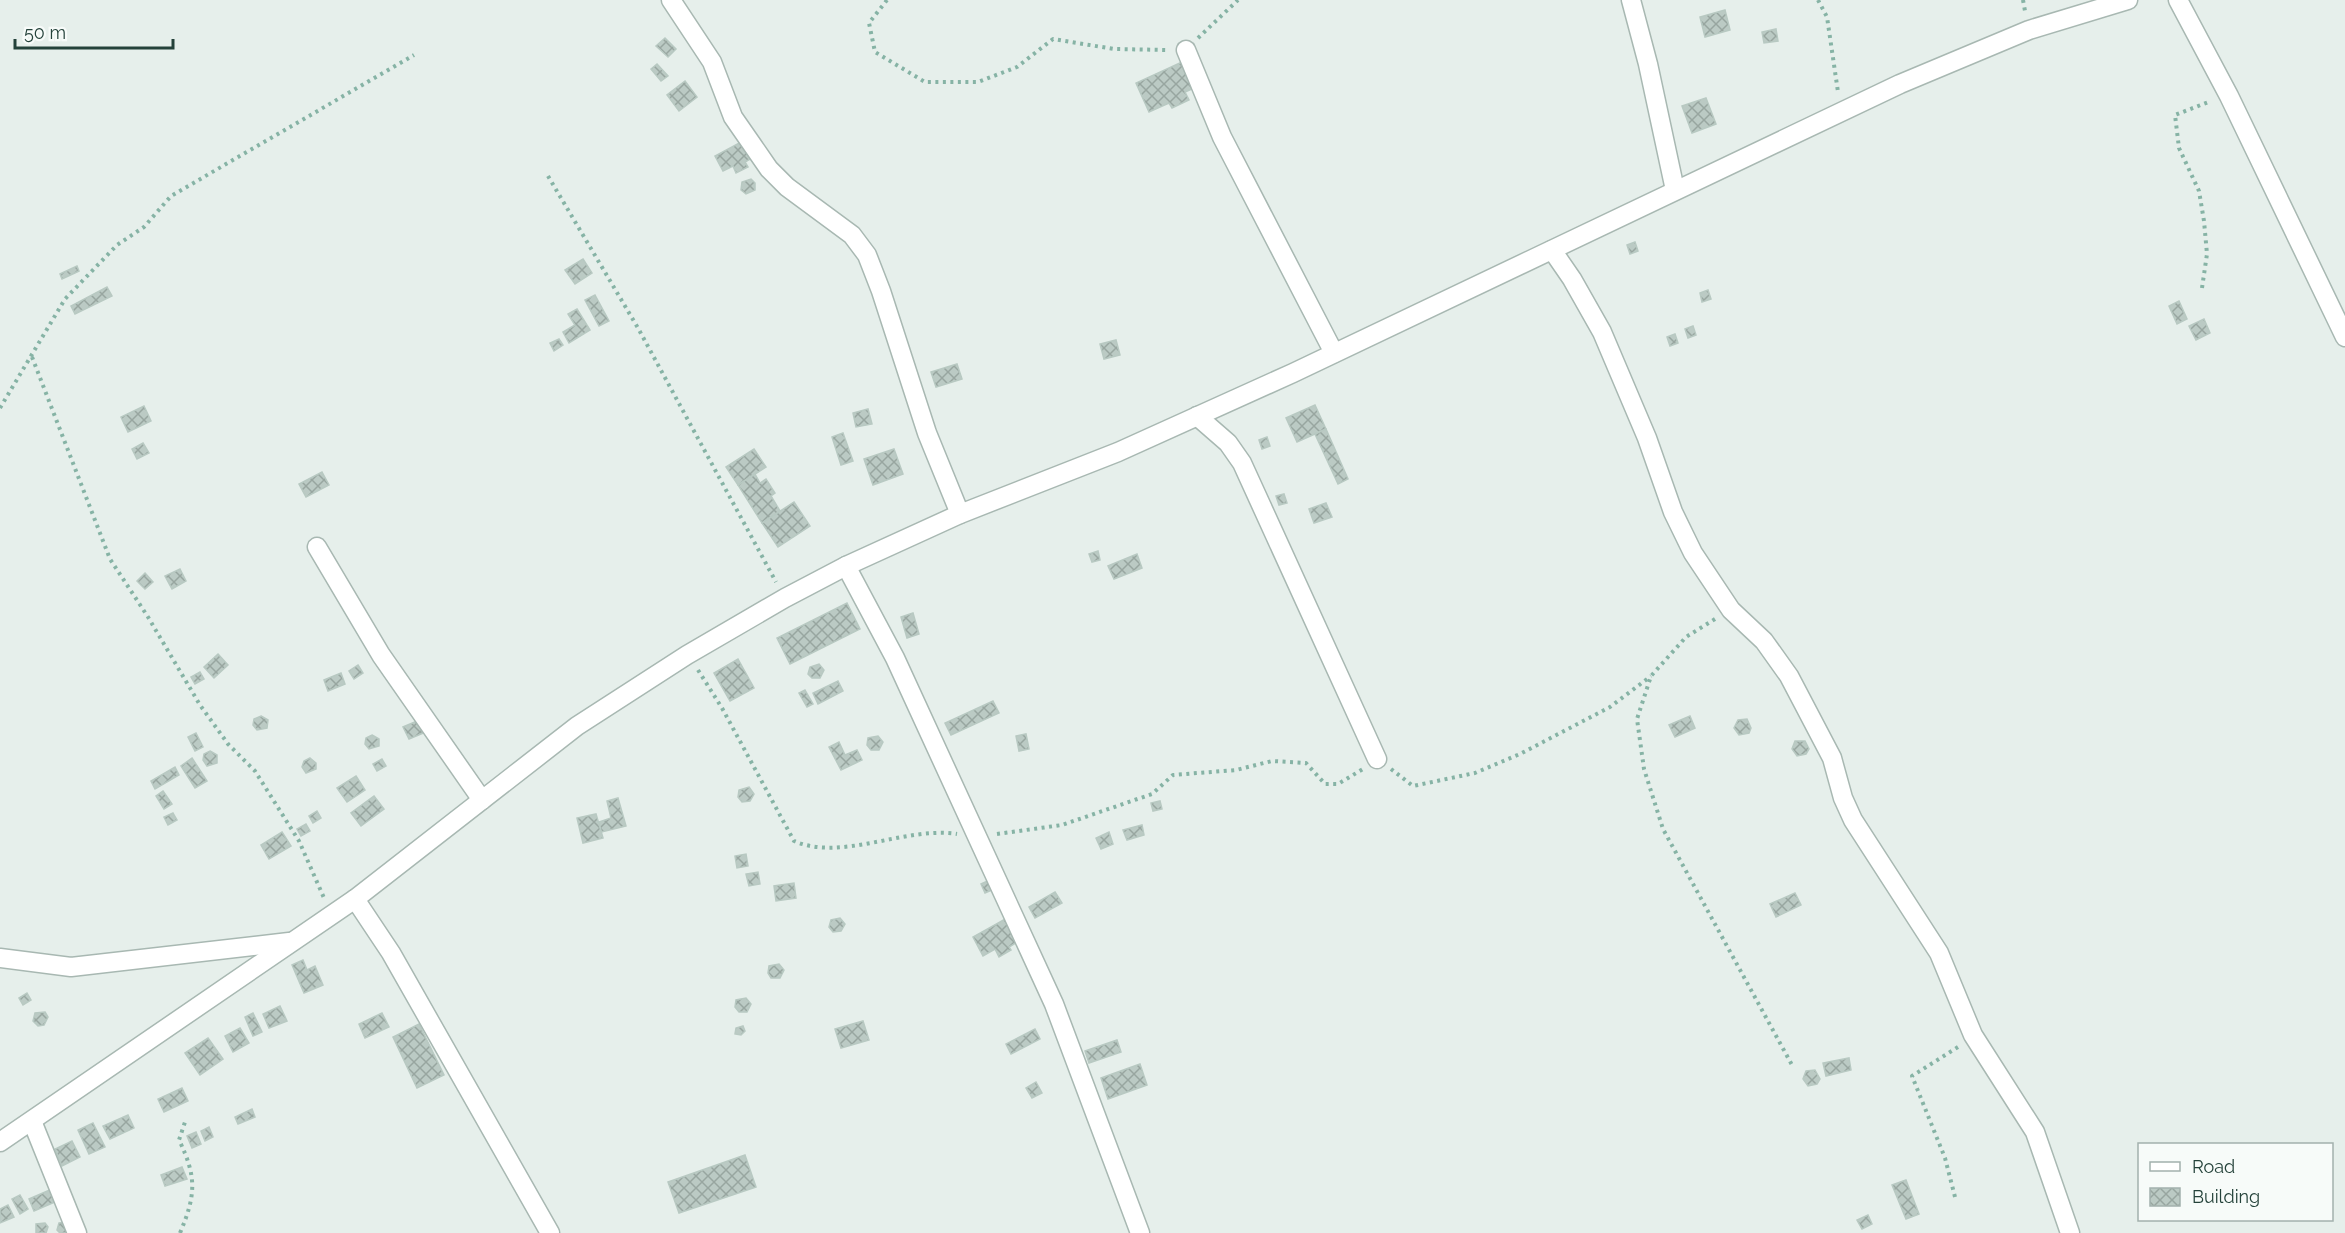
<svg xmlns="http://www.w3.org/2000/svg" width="2345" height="1233" viewBox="0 0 2345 1233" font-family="Raleway,sans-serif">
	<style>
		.building { fill: url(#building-cross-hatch); stroke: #b8c9c2; stroke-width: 1.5 }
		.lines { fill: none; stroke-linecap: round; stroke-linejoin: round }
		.minor-casing { stroke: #a8b8b2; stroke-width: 21 }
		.path { stroke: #86b3a5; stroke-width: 4; stroke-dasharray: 3 4.5; stroke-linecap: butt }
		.minor { stroke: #fff; stroke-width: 18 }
	</style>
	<defs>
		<pattern id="building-cross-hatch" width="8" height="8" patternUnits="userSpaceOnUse" patternTransform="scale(1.5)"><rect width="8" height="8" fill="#bbcac4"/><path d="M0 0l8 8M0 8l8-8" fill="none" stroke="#98a6a0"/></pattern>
	</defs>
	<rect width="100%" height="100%" fill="#e6efeb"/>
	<g class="building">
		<path d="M1725,10L1730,30L1705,37L1700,17Z"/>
		<path d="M1776,29L1778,41L1764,43L1762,32Z"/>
		<path d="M665,38L676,49L668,57L656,46Z"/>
		<path d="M1182,62L1194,88L1185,92L1189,100L1172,108L1169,103L1149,112L1136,83Z"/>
		<path d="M657,64L668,76L661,81L651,69Z"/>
		<path d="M685,81L697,97L679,111L667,95Z"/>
		<path d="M1706,98L1716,124L1692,133L1682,106Z"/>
		<path d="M743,141L752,158L745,162L748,167L736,173L733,166L723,171L715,156Z"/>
		<path d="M751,179L755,183V190L746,194L741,190L742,182Z"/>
		<path d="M1635,242L1638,251L1630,254L1627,245Z"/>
		<path d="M583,259L592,273L575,284L565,270Z"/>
		<path d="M77,266L79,271L62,279L60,274Z"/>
		<path d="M107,287L112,296L75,314L71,306Z"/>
		<path d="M1708,290L1711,299L1702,302L1700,293Z"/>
		<path d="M595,295L609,321L599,326L585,300Z"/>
		<path d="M2179,301L2187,319L2177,324L2169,306Z"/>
		<path d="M577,309L590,330L569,343L563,332L575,325L568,314Z"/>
		<path d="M2204,319L2210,333L2196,340L2189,326Z"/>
		<path d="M1693,326L1696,335L1688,338L1685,329Z"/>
		<path d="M1675,334L1678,343L1670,346L1667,337Z"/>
		<path d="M559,339L563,345L554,351L550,343Z"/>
		<path d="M1116,340L1120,355L1104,359L1100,344Z"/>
		<path d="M957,364L962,379L936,387L931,372Z"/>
		<path d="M1315,405L1326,429L1297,442L1286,418Z"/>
		<path d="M144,406L151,421L128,432L121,417Z"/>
		<path d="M868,409L872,424L856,427L853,413Z"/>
		<path d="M1326,429L1348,479L1338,484L1315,434Z"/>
		<path d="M843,433L853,461L841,465L832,437Z"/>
		<path d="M1267,437L1270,446L1262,449L1259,440Z"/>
		<path d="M143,443L149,453L137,459L132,449Z"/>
		<path d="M754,449L766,467L738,485L726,467Z"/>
		<path d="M894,449L903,474L873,485L864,459Z"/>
		<path d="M322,472L329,485L306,497L299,484Z"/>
		<path d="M755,474L760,483L766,479L775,493L771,496L780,511L762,523L738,485Z"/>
		<path d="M1284,494L1287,503L1279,505L1276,496Z"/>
		<path d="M794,502L810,526L778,547L762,523Z"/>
		<path d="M1326,503L1332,517L1314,523L1309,509Z"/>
		<path d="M1098,551L1100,560L1092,562L1089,554Z"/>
		<path d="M1137,554L1142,568L1114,579L1108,566Z"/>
		<path d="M180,569L186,581L172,589L165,576Z"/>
		<path d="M145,573L153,582L145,589L137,581Z"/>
		<path d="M847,603L860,629L790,664L777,638Z"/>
		<path d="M913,613L919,634L907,638L901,617Z"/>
		<path d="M218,654L228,665L214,678L204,667Z"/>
		<path d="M738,659L754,688L730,701L714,673Z"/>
		<path d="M819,664L824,670L820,678H812L808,674L810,667Z"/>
		<path d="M358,665L363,673L354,679L349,671Z"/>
		<path d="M200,672L204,679L195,684L191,677Z"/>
		<path d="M341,673L345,684L328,691L324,680Z"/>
		<path d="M838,681L843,691L818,704L813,693Z"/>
		<path d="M805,690L813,704L807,707L799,693Z"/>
		<path d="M993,701L999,713L951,735L945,723Z"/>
		<path d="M261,716L268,720L267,728L257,730L253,725L254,719Z"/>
		<path d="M1690,716L1695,728L1675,737L1669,725Z"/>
		<path d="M422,719L428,731L409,739L403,727Z"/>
		<path d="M1747,719L1751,728L1749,733L1739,735L1734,728L1738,720Z"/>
		<path d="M196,733L203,747L195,751L188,737Z"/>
		<path d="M1026,734L1029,749L1019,751L1016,736Z"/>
		<path d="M372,735L379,739V746L369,749L365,744L366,738Z"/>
		<path d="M878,736L883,742L879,750H871L867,745L868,738Z"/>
		<path d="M1795,741H1805L1809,749L1806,754L1797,756L1792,749Z"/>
		<path d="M839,742L845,755L857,750L862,760L841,770L829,747Z"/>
		<path d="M210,751L217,755V763L207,766L203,760L204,754Z"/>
		<path d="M192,758L207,781L195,788L181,766Z"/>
		<path d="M310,758L316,763V769L306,773L302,767L304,761Z"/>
		<path d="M382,759L386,766L377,771L373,764Z"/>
		<path d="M175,767L179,775L155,789L151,781Z"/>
		<path d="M356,776L365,790L347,802L337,788Z"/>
		<path d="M749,787L754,794L750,801L742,802L738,797L739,790Z"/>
		<path d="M163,791L172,804L164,809L156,796Z"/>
		<path d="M374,796L384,809L361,826L351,813Z"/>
		<path d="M618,798L626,826L601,832L599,822L611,818L607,801Z"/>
		<path d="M1160,801L1162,809L1153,811L1151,803Z"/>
		<path d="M317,811L321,818L313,823L309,816Z"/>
		<path d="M173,813L177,820L168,825L164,817Z"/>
		<path d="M596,814L603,838L583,843L577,818Z"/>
		<path d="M306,824L310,831L301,836L297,829Z"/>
		<path d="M1142,825L1144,835L1127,840L1123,830Z"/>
		<path d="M282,832L291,846L269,859L261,845Z"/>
		<path d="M1109,832L1113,844L1101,849L1096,838Z"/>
		<path d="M746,854L748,866L737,868L735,856Z"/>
		<path d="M758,872L760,884L749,886L746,874Z"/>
		<path d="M990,880L994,889L985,893L981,884Z"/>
		<path d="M794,883L796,898L776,901L774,886Z"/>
		<path d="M1055,892L1062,903L1035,918L1029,907Z"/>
		<path d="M1795,893L1801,905L1776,917L1770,904Z"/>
		<path d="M840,918L845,924L841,931L833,932L829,927L831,920Z"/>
		<path d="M1007,918L1019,941L1009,947L1011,950L999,957L995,949L983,956L973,937Z"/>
		<path d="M303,960L307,970L315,966L323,985L304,993L292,965Z"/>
		<path d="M779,964L784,970L780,978H771L768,973L769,966Z"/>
		<path d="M27,993L31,1000L23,1005L19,998Z"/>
		<path d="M746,998L751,1004L747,1012H739L735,1007L736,1000Z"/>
		<path d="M280,1006L287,1021L269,1028L263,1014Z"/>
		<path d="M45,1012L48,1017L44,1025L38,1026L33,1021L35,1013Z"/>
		<path d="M253,1013L262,1032L253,1036L245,1017Z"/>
		<path d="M382,1013L389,1027L365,1038L359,1024Z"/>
		<path d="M863,1021L869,1040L841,1048L835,1029Z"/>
		<path d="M419,1024L444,1075L417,1088L393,1037Z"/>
		<path d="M743,1026L745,1031L741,1035L735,1034L736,1028Z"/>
		<path d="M240,1028L249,1043L233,1052L225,1036Z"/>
		<path d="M1035,1029L1040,1039L1011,1054L1006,1044Z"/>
		<path d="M208,1038L223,1059L200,1075L185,1053Z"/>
		<path d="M1117,1040L1121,1052L1089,1063L1085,1051Z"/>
		<path d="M1849,1058L1851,1070L1826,1076L1823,1063Z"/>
		<path d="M1140,1064L1147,1085L1108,1099L1101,1078Z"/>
		<path d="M1815,1070L1820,1079L1817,1084L1808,1086L1803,1079L1806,1071Z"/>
		<path d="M1036,1082L1042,1093L1032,1098L1026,1088Z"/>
		<path d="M182,1088L188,1101L164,1112L158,1099Z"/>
		<path d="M252,1109L255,1117L238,1124L235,1117Z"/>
		<path d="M128,1115L134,1128L110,1139L103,1126Z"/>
		<path d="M93,1123L105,1147L89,1154L78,1130Z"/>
		<path d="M209,1127L213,1137L205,1141L201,1131Z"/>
		<path d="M196,1132L201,1144L192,1148L187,1136Z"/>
		<path d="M72,1141L80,1157L62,1166L55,1149Z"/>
		<path d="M745,1155L756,1187L679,1213L668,1182Z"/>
		<path d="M182,1167L187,1179L165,1186L161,1175Z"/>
		<path d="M1906,1180L1919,1214L1906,1219L1892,1185Z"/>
		<path d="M52,1189L57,1201L34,1211L29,1199Z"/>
		<path d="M20,1195L28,1209L20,1214L12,1199Z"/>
		<path d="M8,1205L14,1217L0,1223V1209Z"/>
		<path d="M1868,1215L1872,1224L1862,1229L1857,1220Z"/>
		<path d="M68,1222L69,1233H60L57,1230L59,1223Z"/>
		<path d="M45,1223L48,1227L46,1233H36V1224Z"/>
	</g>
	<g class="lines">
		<defs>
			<g id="minor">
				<path d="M671,0L712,62L733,117L769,169L787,187L852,235L867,255L881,291L927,433L960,514"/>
				<path d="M1631,0L1648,64L1675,190"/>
				<path d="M2178,0L2229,96L2345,337"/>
				<path d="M1186,50L1222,137L1334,353"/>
				<path d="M1552,250L1572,279L1602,332L1647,438L1673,512L1693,553L1731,610L1764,641L1789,676L1832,758L1843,798L1853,820L1939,953L1973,1035L2035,1132L2070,1233"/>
				<path d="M1197,416L1228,443L1242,463L1377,759"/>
				<path d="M317,547L381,655L482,800"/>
				<path d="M846,566L895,658L1054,1004L1140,1233"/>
				<path d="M355,899L391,953L550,1233"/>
				<path d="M0,958L71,967L289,942"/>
				<path d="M32,1121L77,1233"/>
				<path d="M0,1142L355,899L577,726L687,655L785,598L846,566L960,514L1118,452L1293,373L1900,84L2029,30L2128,0"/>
			</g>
		</defs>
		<use href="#minor" class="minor-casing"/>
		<g class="path">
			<path d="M887,0L869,23L875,52L925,82H978L1017,67L1053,39L1114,49L1169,50"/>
			<path d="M1818,0L1827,17L1838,92"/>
			<path d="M2023,0L2025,11"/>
			<path d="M1198,38L1238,0"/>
			<path d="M548,176L638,328L776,582"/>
			<path d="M2202,288L2207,254L2204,221L2199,191L2179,148L2175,115L2211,101"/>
			<path d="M32,357L110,559L148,617L200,705L228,744L255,771L299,841L324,898"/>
			<path d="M0,408L65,299L117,245L144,227L171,196L414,55"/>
			<path d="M1715,619L1686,637L1651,676L1637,719L1644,769L1663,829L1792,1065"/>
			<path d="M698,670L722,708L794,841C842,862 905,826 957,834"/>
			<path d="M1391,769L1413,786L1475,773L1520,754L1610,707L1651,676"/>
			<path d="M997,834L1062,825L1152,794L1173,775L1236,770L1272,761L1306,763L1325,784H1338L1363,769"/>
			<path d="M1955,1197L1945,1158L1912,1076L1958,1047"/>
			<path d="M180,1233C196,1195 197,1177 179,1140L185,1122"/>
		</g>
		<use href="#minor" class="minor"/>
	</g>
	<rect x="2138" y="1143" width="195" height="78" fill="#f7fbf9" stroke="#a3b1ad" stroke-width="1.5"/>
	<rect x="2150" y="1162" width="30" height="9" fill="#ffffff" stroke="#a3b1ad" stroke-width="1.5"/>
	<text x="2192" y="1173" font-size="18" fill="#24423a">Road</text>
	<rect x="2150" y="1188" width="30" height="18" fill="url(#building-cross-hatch)" stroke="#a3b1ad" stroke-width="1.5"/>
	<text x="2192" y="1203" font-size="18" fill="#24423a">Building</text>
	<path d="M15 39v9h158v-9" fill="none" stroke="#24423a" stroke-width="3"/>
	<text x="24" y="39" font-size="18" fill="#24423a" stroke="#f7fbf9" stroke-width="4.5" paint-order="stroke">50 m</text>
</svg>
